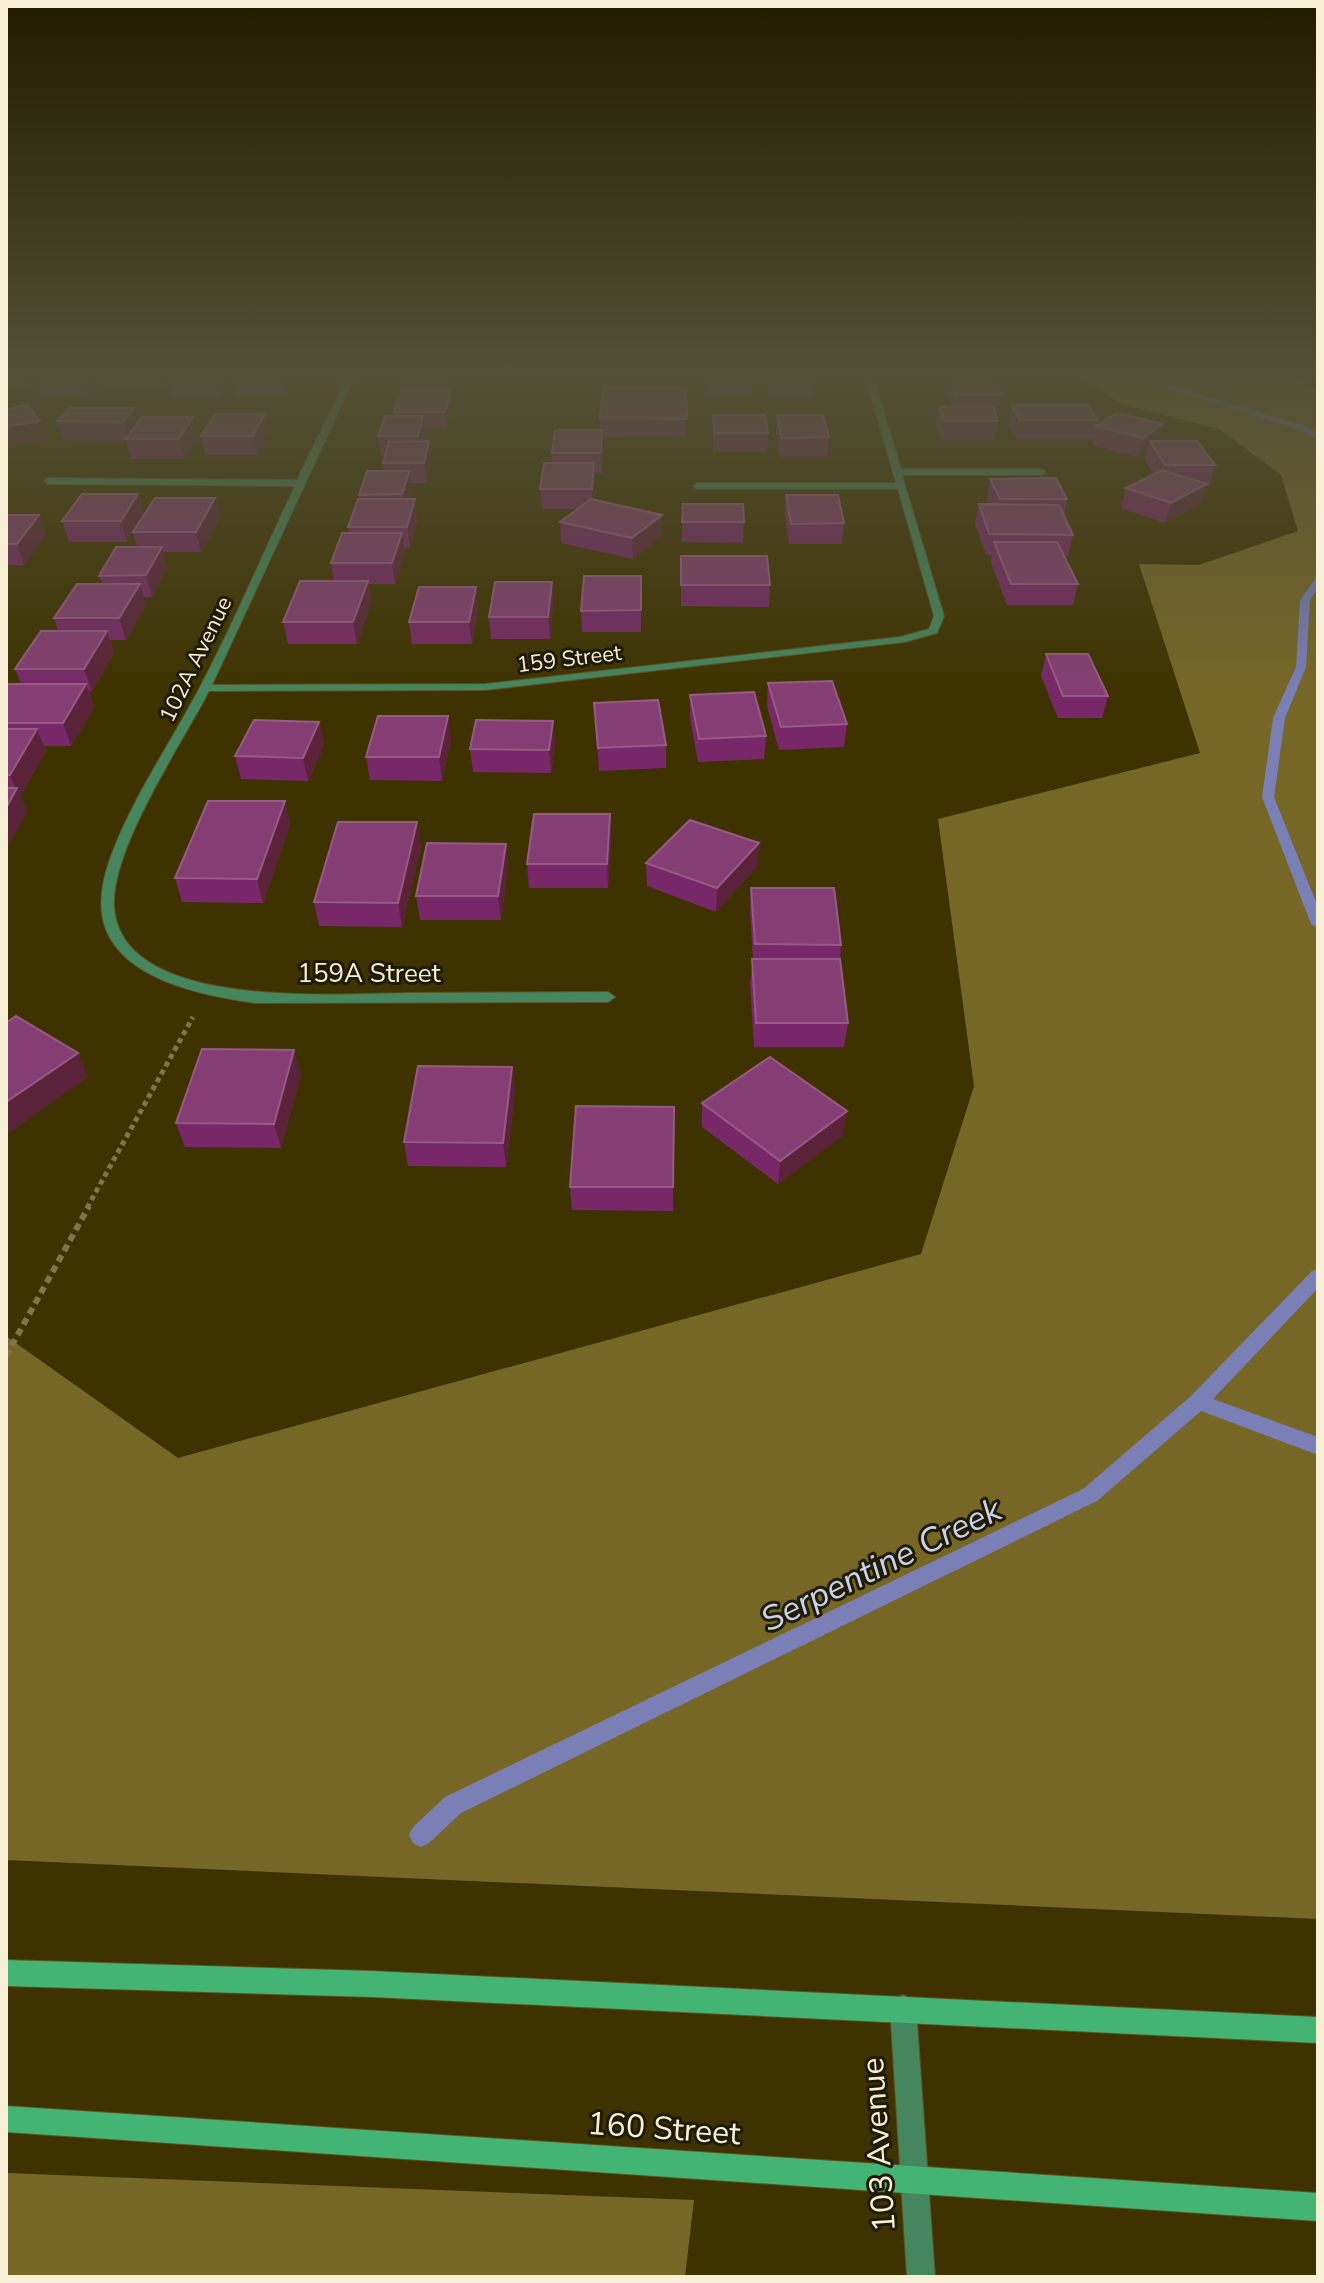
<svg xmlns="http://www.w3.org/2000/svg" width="1324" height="2283" viewBox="0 0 1324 2283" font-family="'Nunito Sans',sans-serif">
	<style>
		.forest { fill: #776727 }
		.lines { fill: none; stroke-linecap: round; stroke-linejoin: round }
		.stream { fill: #7a7fb6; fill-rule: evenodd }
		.street-casing { stroke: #5c5122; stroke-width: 2 }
		.secondary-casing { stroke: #5c5122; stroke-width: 2 }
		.path-far1 { stroke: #7e754b; stroke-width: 5; stroke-dasharray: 5 4; stroke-linecap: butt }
		.path { stroke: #7e754b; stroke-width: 6; stroke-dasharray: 7 5; stroke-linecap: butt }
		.street { fill: #45865e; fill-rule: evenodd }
		.secondary { fill: #44b475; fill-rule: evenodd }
		.wall { fill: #782868 }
		.shaded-wall { fill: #5b233a }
		.building { fill: #853e74; stroke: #975a84; stroke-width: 2 }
		.labels { text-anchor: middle; stroke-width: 6; stroke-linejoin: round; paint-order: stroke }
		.far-street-label { font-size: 22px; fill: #f7f0d7; stroke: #201b07 }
		.street-label { font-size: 26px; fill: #f7f0d7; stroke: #201b07 }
		.near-street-label { font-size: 32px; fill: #f7f0d7; stroke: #201b07 }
		.near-water-label { font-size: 34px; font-style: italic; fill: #cbd1e9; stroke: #201b07 }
	</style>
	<rect width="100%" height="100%" fill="#3e3300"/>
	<g class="forest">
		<path d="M1077,372H1292L1310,389H1318V1919L6,1860V1336L178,1458L921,1254L974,1086L938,819L1200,753L1139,564L1199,565L1298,531L1281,475L1219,429L1119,403Z"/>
		<path d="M6,2173L694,2200L685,2277H6Z"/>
	</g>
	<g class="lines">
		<g class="stream">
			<path d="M1113,372H1125L1303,425L1318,434V439L1297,429Z"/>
			<path d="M1318,578V588L1310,600L1306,667L1285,718L1274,797L1318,907V928L1311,924L1262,797L1273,718L1296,667L1300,600L1315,579Z"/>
			<path d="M1318,1269V1288L1213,1399L1318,1437V1455L1201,1411L1097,1501L461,1813L429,1843L421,1847L413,1843L409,1835L413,1827L445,1797L1083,1489L1191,1396L1312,1271Z"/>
		</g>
		<defs>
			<g id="street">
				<path d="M349,372H357L212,685L485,684L900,637L929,629L934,616L898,489H697L693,486L697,483H896L864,372H872L901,469H1042L1046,472L1042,475H902L944,616L937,633L905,642L485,690L209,691C182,743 111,849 114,906C120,1013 342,993 414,993C479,993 543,992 608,992L615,997L608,1002L255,1003C206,996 124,981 105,927C97,903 103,878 111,856C133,797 170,744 199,689C234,623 263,553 295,486L48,484L44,481L48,478L297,480Z"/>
				<path d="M903,1995L912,1999L916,2008L935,2277H907L890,2008L894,1999Z"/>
			</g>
			<g id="secondary">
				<path d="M6,1960L372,1971L1318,2017V2043L372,1997L6,1986Z"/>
				<path d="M6,2106L1318,2193V2221L6,2132Z"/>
			</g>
		</defs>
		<use href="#street" class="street-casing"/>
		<use href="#secondary" class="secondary-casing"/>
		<path class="path-far1" d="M87,1208L193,1017"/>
		<path class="path" d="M6,1356L89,1206"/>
		<use href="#street" class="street"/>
		<use href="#secondary" class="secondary"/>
	</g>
	<g class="wall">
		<path d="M6,372H170L171,376L174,372H231L233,379L221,398H173L169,380L162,389L102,388L100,380L88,395H40L36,380L28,388H6Z"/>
		<path d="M402,372H455V377L451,391L453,409L447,430H425L424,441L431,461L426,483H410L411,491L409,499L418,519L410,547L404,548L405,554L395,584H368L371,602L357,644H288L283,622L334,581L331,563L349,533L348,527L360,499L359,495L384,471L383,463L385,456H381L378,436L395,416L394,412L402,392L400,378Z"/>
		<path d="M707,372H753L752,395H709Z"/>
		<path d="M765,372H812L813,378L812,397H768Z"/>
		<path d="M940,372H996L995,382L1002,395L998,414H995L998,421L995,440H941L936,426L939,407H951L945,393L946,387Z"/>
		<path d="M296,377L285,396H237L234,378Z"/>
		<path d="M686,387V438L603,437L602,473H594L593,500L662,536L633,559L561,543L560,522L578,509H542L540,489L552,463V453L600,430V418Z"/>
		<path d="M1012,405L1098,420L1096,426L1159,441L1215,465L1209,485H1206L1201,504L1165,523L1121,508L1126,488L1153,474L1145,460L1147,451L1138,457L1092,445L1094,439H1016L1008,424Z"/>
		<path d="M69,408L138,423L198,436L184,459H131L126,441L63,440L57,421Z"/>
		<path d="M713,415L768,433L767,452H713Z"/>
		<path d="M777,415L829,437L827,457H779L776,434Z"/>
		<path d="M269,433L257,455H205L201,436Z"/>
		<path d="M990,479L1067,499L1064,516L1073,535L1068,556H1064L1078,584L1073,605H1007L991,563L992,555H986L975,524L979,504H989L987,499Z"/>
		<path d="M138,494L144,514L127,542H69L62,521Z"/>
		<path d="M786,495L844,523L842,544H789L785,515Z"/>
		<path d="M215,498L220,518L201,552H163L167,568L152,597H143L146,605L126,640H110L114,653L92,691H89L94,707L71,746H44L46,751L20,796L27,812L6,849V684H21L15,669L58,631L54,618L102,584L99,576L137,547L133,532Z"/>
		<path d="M683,504L744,522L743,543L682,542Z"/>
		<path d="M6,515H39L45,535L24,565H6Z"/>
		<path d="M681,556L770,585L769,607L681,606Z"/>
		<path d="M641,576V632H582L581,611Z"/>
		<path d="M552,582L553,603L550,639H491L489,617Z"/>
		<path d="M476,587L478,608L472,644H412L409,622Z"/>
		<path d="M1046,654L1108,696L1102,718H1058L1041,676Z"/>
		<path d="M768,683L847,724L844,747L779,750L767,706Z"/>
		<path d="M690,695L766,736L764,759L698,762L690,718Z"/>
		<path d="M594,703L666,745V768L599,771Z"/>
		<path d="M553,721L555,744L551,773L473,772L470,749Z"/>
		<path d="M319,722L324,745L308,781L241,779L235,756Z"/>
		<path d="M451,739L442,781L370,780L366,757Z"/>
		<path d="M285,801L290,825L263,903L182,902L175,878Z"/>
		<path d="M610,814L611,838L608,888H529L527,864Z"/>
		<path d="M759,843L757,866L716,912L647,886L646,863Z"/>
		<path d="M421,846L402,927L319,926L314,902Z"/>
		<path d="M508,867L501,920H420L416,896Z"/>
		<path d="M751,888L841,945L840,960L848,1023L844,1047H754L750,983L753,959L750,911Z"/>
		<path d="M512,1067L515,1091L506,1167L408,1166L404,1142Z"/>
		<path d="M301,1074L281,1148L185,1147L176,1123Z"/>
		<path d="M702,1103L843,1135L778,1184L702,1127Z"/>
		<path d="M674,1107L673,1211L572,1210L570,1187Z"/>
	</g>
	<g class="shaded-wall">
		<path d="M23,372H39L35,377L36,380L28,388Z"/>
		<path d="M86,372H97L100,380L88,395L82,376Z"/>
		<path d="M158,372H170L171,377L162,389Z"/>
		<path d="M222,372H231L233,379L221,398L217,380Z"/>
		<path d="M285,372H295L296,377L285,396L282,378Z"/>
		<path d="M450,372H455V377L450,396L448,378Z"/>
		<path d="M451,391L453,409L447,430L445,412Z"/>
		<path d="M134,408L139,427L128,441L123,422Z"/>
		<path d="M265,414L269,433L257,455L253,436Z"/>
		<path d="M423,416L426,435L420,455L418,436Z"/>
		<path d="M193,417L198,436L184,459L179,439Z"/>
		<path d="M40,421L46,440L6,447V427Z"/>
		<path d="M1163,424L1158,443L1150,441L1147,451L1138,457L1143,438Z"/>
		<path d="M602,430L603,449L602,473L601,453Z"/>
		<path d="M429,441L431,461L426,483L424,463Z"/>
		<path d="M594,463V482L592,509V489Z"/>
		<path d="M409,471L411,491L405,515L402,494Z"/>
		<path d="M1207,484L1201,504L1165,523L1171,503Z"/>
		<path d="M138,494L144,514L127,542L121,521Z"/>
		<path d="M215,498L220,518L201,552L196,532Z"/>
		<path d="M415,499L418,519L410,547L407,527Z"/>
		<path d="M39,515L45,535L24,565L17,544Z"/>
		<path d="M662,515V536L633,559L632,538Z"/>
		<path d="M402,533L405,554L395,584L392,563Z"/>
		<path d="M162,547L167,568L152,597L146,575Z"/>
		<path d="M368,581L371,602L357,644L353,622Z"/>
		<path d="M552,582L553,603L550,639L548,617Z"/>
		<path d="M140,584L146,605L126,640L119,618Z"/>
		<path d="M476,587L478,608L472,644L469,622Z"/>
		<path d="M107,631L114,653L92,691L84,669Z"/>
		<path d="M86,684L94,707L71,746L63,723Z"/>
		<path d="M448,716L451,739L442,781L439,757Z"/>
		<path d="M553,721L555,744L551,773L549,750Z"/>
		<path d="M319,722L324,745L308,781L303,758Z"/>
		<path d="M37,729L46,751L20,796L27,812L6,849V808L16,791L10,775Z"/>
		<path d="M285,801L290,825L263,903L257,879Z"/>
		<path d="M610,814L611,838L608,888L607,864Z"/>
		<path d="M417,822L421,846L402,927L398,903Z"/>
		<path d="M759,843L757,866L716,912L717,888Z"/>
		<path d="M506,844L508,867L501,920L498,896Z"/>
		<path d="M294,1050L301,1074L281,1148L274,1124Z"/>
		<path d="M78,1053L88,1077L6,1135V1102Z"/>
		<path d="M512,1067L515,1091L506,1167L503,1143Z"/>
		<path d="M847,1111L843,1135L778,1184L780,1161Z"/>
	</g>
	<g class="building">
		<path d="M39,372H86L82,376L35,377Z"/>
		<path d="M174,372H222L217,380H168Z"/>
		<path d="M237,372H285L282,378H234Z"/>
		<path d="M402,372H450L448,378H400Z"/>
		<path d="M709,372H753V376H710Z"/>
		<path d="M768,372H812L813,378L769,379Z"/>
		<path d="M948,375H991L1002,395H956Z"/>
		<path d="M603,387H686L687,419L600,418Z"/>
		<path d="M402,391H451L445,412H394Z"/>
		<path d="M27,405L40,421L6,427V409Z"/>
		<path d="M1012,405H1088L1098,420H1019Z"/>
		<path d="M939,407H993L998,421H944Z"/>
		<path d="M69,408H134L123,422L57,421Z"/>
		<path d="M1117,413L1163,424L1143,438L1096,426Z"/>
		<path d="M215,414H265L253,436H201Z"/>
		<path d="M713,415H765L768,433H714Z"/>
		<path d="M777,415H823L829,437L781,438Z"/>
		<path d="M385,416H423L418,436H378Z"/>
		<path d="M142,417H193L179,439H126Z"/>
		<path d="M555,430H602L601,453H552Z"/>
		<path d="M429,441L424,463H383L389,442Z"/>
		<path d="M1150,441H1197L1215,465H1165Z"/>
		<path d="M544,463H594L592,489H540Z"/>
		<path d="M1162,470L1207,484L1171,503L1126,488Z"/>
		<path d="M367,471H409L402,494L359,495Z"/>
		<path d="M1056,478L1067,499H1000L990,479Z"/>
		<path d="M82,494H138L121,521H62Z"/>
		<path d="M786,495H838L844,523L791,524Z"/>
		<path d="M155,498H215L196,532H133Z"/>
		<path d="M358,499H415L407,527H348Z"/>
		<path d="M591,499L662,515L632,538L560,522Z"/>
		<path d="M683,504H743L744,522H682Z"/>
		<path d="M979,504L1059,505L1073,535L989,534Z"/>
		<path d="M6,515H39L17,544H6Z"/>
		<path d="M342,533H402L392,563H331Z"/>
		<path d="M994,542H1057L1078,584H1011Z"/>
		<path d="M116,547H162L146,575L99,576Z"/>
		<path d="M681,556H767L770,585H681Z"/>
		<path d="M584,576H641V610L581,611Z"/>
		<path d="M300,581H368L353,622H283Z"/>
		<path d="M495,582H552L548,617H489Z"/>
		<path d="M77,584H140L119,618H54Z"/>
		<path d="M419,587H476L469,622H409Z"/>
		<path d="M41,631H107L84,669H15Z"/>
		<path d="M1046,654H1088L1108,696H1063Z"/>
		<path d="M832,681L847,724L781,727L768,683Z"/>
		<path d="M6,684H86L63,723H6Z"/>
		<path d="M754,692L766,736L699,739L690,695Z"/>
		<path d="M658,700L666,745L598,748L594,703Z"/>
		<path d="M378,716H448L439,757H366Z"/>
		<path d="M254,720L319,722L303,758L235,756Z"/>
		<path d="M476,720L553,721L549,750L470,749Z"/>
		<path d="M6,729H37L10,775H6Z"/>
		<path d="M6,788H17L6,808Z"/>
		<path d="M208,801H285L257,879L175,878Z"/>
		<path d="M534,814H610L607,864H527Z"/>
		<path d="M690,820L759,843L717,888L646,863Z"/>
		<path d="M338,822H417L398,903L314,902Z"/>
		<path d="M427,843L506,844L498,896H416Z"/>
		<path d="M751,888H834L841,945L755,944Z"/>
		<path d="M752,959H840L848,1023H756Z"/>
		<path d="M16,1016L78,1053L6,1102V1023Z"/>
		<path d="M202,1049L294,1050L274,1124L176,1123Z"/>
		<path d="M770,1057L847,1111L780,1161L702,1103Z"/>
		<path d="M418,1066L512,1067L503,1143L404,1142Z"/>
		<path d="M576,1106L674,1107L673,1187H570Z"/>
	</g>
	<linearGradient id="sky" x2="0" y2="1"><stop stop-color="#221c00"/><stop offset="0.54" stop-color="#525037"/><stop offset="1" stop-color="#525037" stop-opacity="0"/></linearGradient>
	<rect width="1324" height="692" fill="url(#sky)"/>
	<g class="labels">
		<g class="far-street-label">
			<text transform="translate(569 658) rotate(-7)" y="8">159 Street</text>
			<text transform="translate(195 659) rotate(-64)" y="8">102A Avenue</text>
		</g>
		<g class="street-label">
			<text x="369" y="982">159A Street</text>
		</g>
		<g class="near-street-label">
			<text transform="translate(664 2128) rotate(4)" y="11">160 Street</text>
			<text transform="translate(878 2145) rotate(-94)" y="11">103 Avenue</text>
		</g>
		<g class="near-water-label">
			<text transform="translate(881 1564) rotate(-26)" y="12">Serpentine Creek</text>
		</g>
	</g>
	<rect width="1324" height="2283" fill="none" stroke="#f7f0d7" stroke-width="16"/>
</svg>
